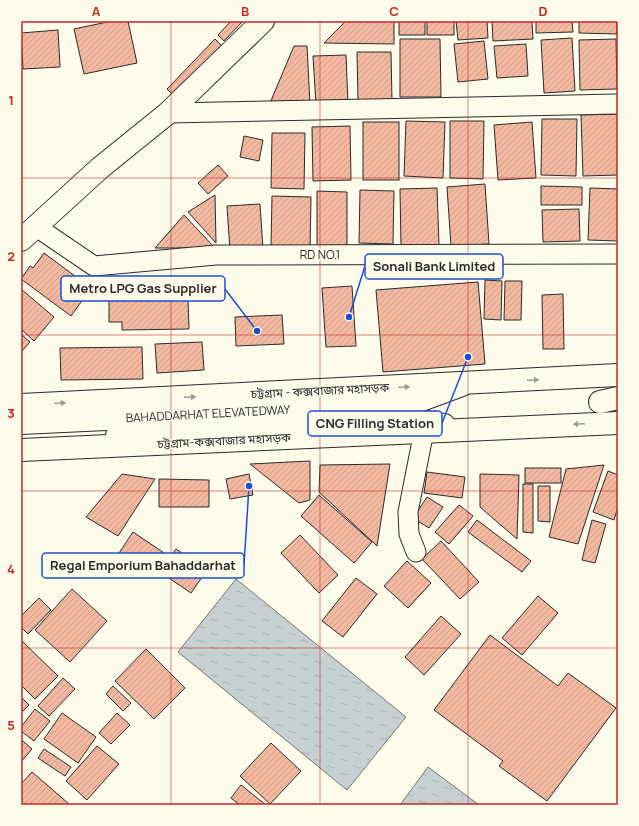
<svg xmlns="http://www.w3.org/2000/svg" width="639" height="826" viewBox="0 0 639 826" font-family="Manrope,'Noto Sans Bengali',sans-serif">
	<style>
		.water { fill: url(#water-ripples); stroke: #74746e }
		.building { fill: url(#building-hatch); stroke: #2b2b2b }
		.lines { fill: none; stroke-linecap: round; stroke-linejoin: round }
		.minor-casing { stroke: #2b2b2b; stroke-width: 21 }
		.tertiary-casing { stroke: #2b2b2b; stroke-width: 24 }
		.primary-casing { stroke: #2b2b2b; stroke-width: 24 }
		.trunk-casing { stroke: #2b2b2b; stroke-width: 24 }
		.minor { stroke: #fdfbea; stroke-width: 19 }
		.tertiary { stroke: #fdfbea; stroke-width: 22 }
		.primary { stroke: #fdfbea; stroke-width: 22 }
		.trunk { stroke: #fdfbea; stroke-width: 22 }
		.oneway { fill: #9e9d94 }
		.grid { fill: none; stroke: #c62828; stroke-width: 1; stroke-opacity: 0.55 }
		.labels { text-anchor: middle; stroke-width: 3; stroke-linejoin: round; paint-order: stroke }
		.street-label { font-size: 12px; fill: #2b2b2b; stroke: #fdfbea }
		.leader { fill: none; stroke: #1d4ed8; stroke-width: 1.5 }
		.callout-dot { fill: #1d4ed8; stroke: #fdfbea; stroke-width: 1.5 }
		.callout { fill: #fdfbea; stroke: #1d4ed8; stroke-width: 1.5 }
		.callout-label { font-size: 13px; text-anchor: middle; font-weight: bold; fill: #2b2b2b }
		.neatline { fill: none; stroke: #c62828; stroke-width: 1.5 }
		.grid-label { font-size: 13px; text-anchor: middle; font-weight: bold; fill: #c62828 }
	</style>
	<defs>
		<pattern id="water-ripples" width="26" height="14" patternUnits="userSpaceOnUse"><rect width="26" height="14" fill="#c7d0d0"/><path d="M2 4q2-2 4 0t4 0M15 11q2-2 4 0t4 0" fill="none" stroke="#abb3b3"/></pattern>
		<pattern id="building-hatch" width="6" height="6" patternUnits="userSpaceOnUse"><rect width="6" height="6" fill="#f2b8a0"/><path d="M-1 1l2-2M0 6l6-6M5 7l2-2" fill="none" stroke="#d09e8a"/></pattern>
	</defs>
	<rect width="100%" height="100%" fill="#fdfbea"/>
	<g class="water">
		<path d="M236,579L406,717L347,790L178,652Z"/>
		<path d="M428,767L479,805H400Z"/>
	</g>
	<g class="building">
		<path d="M112,21H128L137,63L84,74L74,29Z"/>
		<path d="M231,21H243L224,41L218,35Z"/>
		<path d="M346,21H394V44L324,43Z"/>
		<rect x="399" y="21" width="26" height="14"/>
		<rect x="427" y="21" width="27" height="14"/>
		<path d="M456,21H487L488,38L458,40Z"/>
		<path d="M492,21H532L533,39L493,41Z"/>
		<path d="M536,21H572L573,32L536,33Z"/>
		<path d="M579,21H617V34L579,33Z"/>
		<path d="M58,30L60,67L23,69L21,33Z"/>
		<path d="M572,38L575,91L544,93L541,40Z"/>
		<path d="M215,39L225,49L177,99L167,89Z"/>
		<path d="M400,39H440L441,97H400Z"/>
		<path d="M616,39L617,89L580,90L579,40Z"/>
		<path d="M484,41L488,79L458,82L454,44Z"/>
		<path d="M526,44L528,76L497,78L494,46Z"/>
		<path d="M294,46H307L310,104L270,103Z"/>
		<path d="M357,52H391L392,101H358Z"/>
		<path d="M346,55L348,103L316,105L313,56Z"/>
		<path d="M618,114V175L583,176L581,115Z"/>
		<path d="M542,119H577L576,176L541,175Z"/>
		<path d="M406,121L445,122L443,178L404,176Z"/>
		<path d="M450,121H484L483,179L450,178Z"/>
		<rect x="363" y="122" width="36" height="58"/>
		<path d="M532,122L536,178L498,180L494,125Z"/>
		<path d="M350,126L351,180L313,181L312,127Z"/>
		<path d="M272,133H305L304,189L271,188Z"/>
		<path d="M244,136L263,140L259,161L240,157Z"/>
		<path d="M218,165L228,176L208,194L198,183Z"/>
		<path d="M485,184L489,244L451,246L447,187Z"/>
		<path d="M541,186L582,187V205H541Z"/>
		<path d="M437,188L439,245L401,246L400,189Z"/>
		<path d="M590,188L618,189V241L588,240Z"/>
		<path d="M360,190L394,191L393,244L359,243Z"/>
		<path d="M317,191L347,192V248H317Z"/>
		<path d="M215,195L216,243L188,212Z"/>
		<path d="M272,196L311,197L310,249L271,247Z"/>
		<path d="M260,204L263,249L230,251L227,206Z"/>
		<path d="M579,209L580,241L543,242L542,210Z"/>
		<path d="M184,215L215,248H155Z"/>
		<path d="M44,253L91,288L71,316L21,279L30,266L33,268Z"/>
		<path d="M485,280L502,281L501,320L484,319Z"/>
		<path d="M505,281H522L521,320H504Z"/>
		<path d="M478,282L485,364L383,372L376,290Z"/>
		<path d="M352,286L356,346L326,347L322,288Z"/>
		<path d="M21,289L54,317L34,341L21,329Z"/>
		<path d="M563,294L564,349H543L542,295Z"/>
		<path d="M188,298L189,329L122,330V322H109V299Z"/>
		<path d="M282,315L284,344L236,346L235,317Z"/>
		<path d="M21,334L30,342L21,352Z"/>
		<path d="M202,342L204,370L157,373L155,344Z"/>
		<path d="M142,347L143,379L61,380L60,348Z"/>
		<path d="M310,461V500L299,503L250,464Z"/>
		<path d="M390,464L377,546L319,492L320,465Z"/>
		<path d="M604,465L578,544L549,537L566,469Z"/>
		<rect x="525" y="468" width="36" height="15"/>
		<path d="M608,471L618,475V507L614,520L593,512Z"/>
		<path d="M427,472L465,477L462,498L424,493Z"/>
		<path d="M122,474L155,479L118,536L86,517Z"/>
		<path d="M249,474L253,495L230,499L226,479Z"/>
		<path d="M480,474L519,475L517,539L480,507Z"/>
		<path d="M159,479L209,480V507H159Z"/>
		<path d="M523,484H533V533L523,532Z"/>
		<path d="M538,486H550V522L538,521Z"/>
		<path d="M319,495L372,542L354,563L301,516Z"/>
		<path d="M427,497L443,507L429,528L413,518Z"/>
		<path d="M459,505L473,516L449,544L435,532Z"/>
		<path d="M477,520L531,561L522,572L468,532Z"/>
		<path d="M592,520L606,524L595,563L582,560Z"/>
		<path d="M133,532L164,553L148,577L117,556Z"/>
		<path d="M300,535L338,575L319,593L281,553Z"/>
		<path d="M441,541L479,582L460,599L422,559Z"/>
		<path d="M176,549L207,570L191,593L160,572Z"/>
		<path d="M407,561L431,583L408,608L384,586Z"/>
		<path d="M356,578L377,594L343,637L322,621Z"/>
		<path d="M72,589L107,621L70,662L35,630Z"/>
		<path d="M538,596L558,613L522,655L502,638Z"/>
		<path d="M39,598L51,610L28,634L21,627V616Z"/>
		<path d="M441,616L461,634L424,675L405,657Z"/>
		<path d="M490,635L558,686L568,673L616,708L547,801L499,766L503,761L434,710Z"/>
		<path d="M21,640L58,676L35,699L21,685Z"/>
		<path d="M146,649L185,688L154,719L115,681Z"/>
		<path d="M63,678L75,689L49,716L38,706Z"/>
		<path d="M113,686L131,703L123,711L106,694Z"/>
		<path d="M21,697L29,705L21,713Z"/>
		<path d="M35,709L50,721L34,741L21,731V727Z"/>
		<path d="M62,713L96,737L78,763L44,739Z"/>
		<path d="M117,713L130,725L111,744L99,733Z"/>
		<path d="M23,741L32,749L21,762V742Z"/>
		<path d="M271,743L301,771L270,804L240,776Z"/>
		<path d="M97,746L119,764L87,800L66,781Z"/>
		<path d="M44,749L71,767L65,776L38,758Z"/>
		<path d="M32,772L69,804L68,805H21V784Z"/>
		<path d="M241,785L266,805H240L231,798Z"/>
	</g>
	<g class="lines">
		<defs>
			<g id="minor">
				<path d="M168,113L618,104"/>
				<path d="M35,226L94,266L216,255L618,254"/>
				<path d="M416,552L409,534L408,512L424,431"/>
			</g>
			<path id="tertiary" d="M21,240L100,168L168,113L263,21"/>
			<g id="primary">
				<path d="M600,402L618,398"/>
				<path d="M21,423L408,405L462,385"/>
				<path d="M117,435L409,420L444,425"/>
			</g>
			<g id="trunk">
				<path d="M21,405L618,375"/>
				<path d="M21,450L618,423"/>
			</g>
		</defs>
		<use href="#minor" class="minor-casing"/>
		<use href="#tertiary" class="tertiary-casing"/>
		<use href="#primary" class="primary-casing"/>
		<use href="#trunk" class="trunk-casing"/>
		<use href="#minor" class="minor"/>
		<use href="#tertiary" class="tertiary"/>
		<use href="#primary" class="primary"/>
		<use href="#trunk" class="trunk"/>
	</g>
	<defs><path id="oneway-solid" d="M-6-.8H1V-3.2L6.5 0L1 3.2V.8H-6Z"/></defs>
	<g class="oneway">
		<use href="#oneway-solid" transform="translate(533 380) rotate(-3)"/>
		<use href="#oneway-solid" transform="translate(404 387) rotate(-3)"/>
		<use href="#oneway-solid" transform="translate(190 397) rotate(-2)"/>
		<use href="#oneway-solid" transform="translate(60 403) rotate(-3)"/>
		<use href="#oneway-solid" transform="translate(579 424) rotate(177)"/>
	</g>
	<path class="grid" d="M171,21V805M320,21V805M468,21V805M21,178H618M21,335H618M21,491H618M21,648H618"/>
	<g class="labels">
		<g class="street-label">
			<text x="320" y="259">RD NO.1</text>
			<text transform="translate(320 391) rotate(-3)" y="4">চট্টগ্রাম - কক্সবাজার মহাসড়ক</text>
			<text transform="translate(208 414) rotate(-3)" y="4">BAHADDARHAT ELEVATEDWAY</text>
			<text transform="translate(224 441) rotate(-3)" y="4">চট্টগ্রাম-কক্সবাজার মহাসড়ক</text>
		</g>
	</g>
	<path class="leader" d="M349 317L365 266M257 331L225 289M468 357L442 423M249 486L244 565"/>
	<g class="callout-dot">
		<circle cx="349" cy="317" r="4"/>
		<circle cx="257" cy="331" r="4"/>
		<circle cx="468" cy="357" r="4"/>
		<circle cx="249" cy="486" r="4"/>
	</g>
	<g class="callout">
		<rect x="365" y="254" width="138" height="25" rx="4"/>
		<rect x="61" y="276" width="164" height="25" rx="4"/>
		<rect x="308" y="411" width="134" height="25" rx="4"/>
		<rect x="42" y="553" width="202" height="25" rx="4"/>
	</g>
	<g class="callout-label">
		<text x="434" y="271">Sonali Bank Limited</text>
		<text x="143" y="293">Metro LPG Gas Supplier</text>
		<text x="375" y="428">CNG Filling Station</text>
		<text x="143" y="570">Regal Emporium Bahaddarhat</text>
	</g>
	<rect width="639" height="826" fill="none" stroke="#fdfbea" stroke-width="44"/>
	<rect x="22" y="22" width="595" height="782" class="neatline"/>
	<g class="grid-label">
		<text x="96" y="16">A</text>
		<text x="245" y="16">B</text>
		<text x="394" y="16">C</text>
		<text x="543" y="16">D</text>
		<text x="11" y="105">1</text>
		<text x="11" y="261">2</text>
		<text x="11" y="418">3</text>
		<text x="11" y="574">4</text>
		<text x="11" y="730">5</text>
	</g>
</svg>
